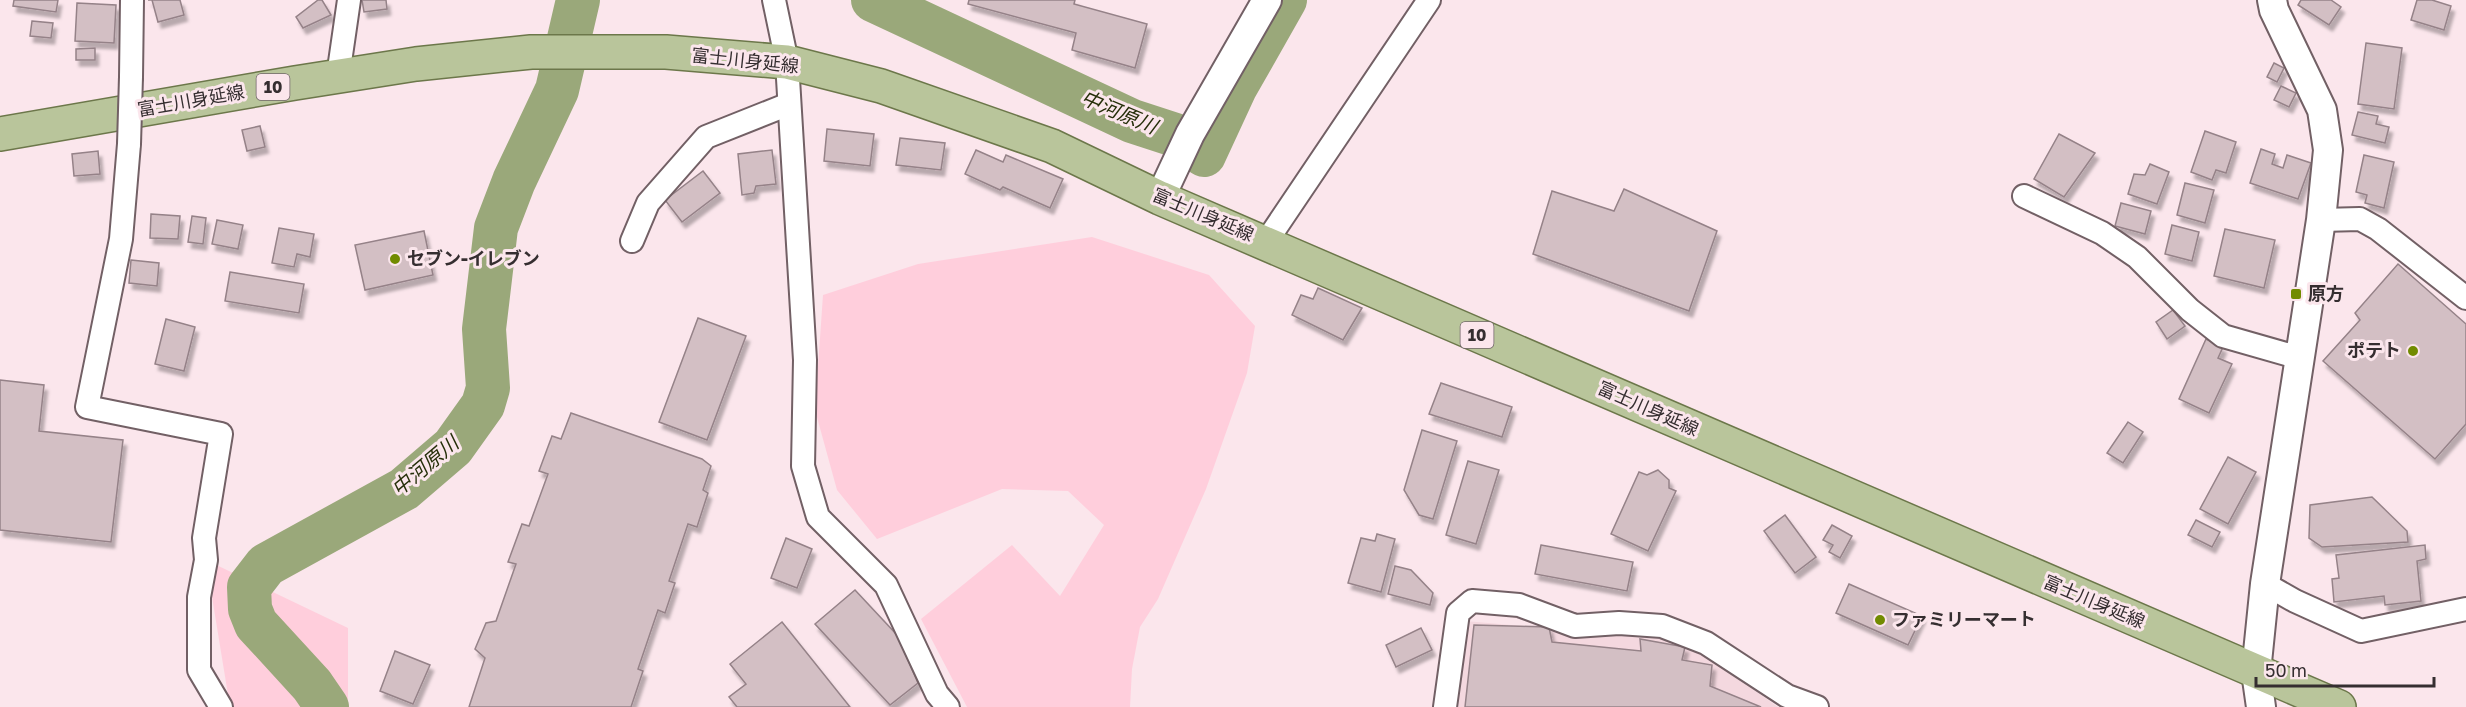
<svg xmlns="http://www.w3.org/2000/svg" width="2466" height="707" viewBox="0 0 2466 707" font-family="'Golos Text','Noto Sans JP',sans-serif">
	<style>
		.built { fill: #f4d8df }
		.green { fill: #ffcedc }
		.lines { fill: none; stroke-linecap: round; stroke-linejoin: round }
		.river { stroke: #9aa87a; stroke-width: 44 }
		.building { fill: #d3bfc4; stroke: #958288; stroke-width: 1.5; filter: url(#shadow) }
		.minor-casing { stroke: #726065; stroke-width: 26 }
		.tertiary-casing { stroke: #726065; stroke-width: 32 }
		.primary-casing { stroke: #6c774a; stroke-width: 36 }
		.minor { stroke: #fff; stroke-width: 22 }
		.tertiary { stroke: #fff; stroke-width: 28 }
		.primary { stroke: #b9c59b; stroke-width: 33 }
		.minor-bridge-casing { stroke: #726065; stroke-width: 26; stroke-linecap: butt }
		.minor-bridge { stroke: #fff; stroke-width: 22 }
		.poi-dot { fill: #718b00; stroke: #fbe6ec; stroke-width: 2 }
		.labels { text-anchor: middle; stroke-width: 6; stroke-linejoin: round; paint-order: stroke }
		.shield { fill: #fbe6ec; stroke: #706568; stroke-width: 1.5 }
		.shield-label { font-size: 16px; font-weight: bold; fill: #352e30 }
		.street-label { font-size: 18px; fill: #352e30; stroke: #fbe6ec }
		.poi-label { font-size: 18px; font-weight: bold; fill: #352e30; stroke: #fbe6ec; text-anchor: start }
		.water-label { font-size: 20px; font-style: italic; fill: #262f0a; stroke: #fbe6ec }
	</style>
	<defs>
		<filter id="shadow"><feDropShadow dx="3.5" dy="6" stdDeviation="1.5" flood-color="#0004"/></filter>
	</defs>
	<rect width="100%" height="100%" fill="#fbe6ec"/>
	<path class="built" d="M1465,621L1684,640L1778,707H1454Z"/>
	<g class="green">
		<path d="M1092,237L1209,275L1255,326L1247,373L1206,489L1158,599L1140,627L1132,669L1130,707H967L921,619L1012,545L1060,596L1104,525L1068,491L1002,489L877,539L837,490L815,410L823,295L918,264Z"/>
		<path d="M206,560L348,628V707H230Z"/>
	</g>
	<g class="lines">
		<g class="river">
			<path d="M873,0L1132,121L1175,135L1204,155L1235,88L1285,0"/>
			<path d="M327,707L312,685L256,624L250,609L249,587L266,565L404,489L453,447L483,405L488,388L484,329L496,228L514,181L557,90L578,0"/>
		</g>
	</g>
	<g class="building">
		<path d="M14,0H58L56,12L13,6Z"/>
		<path d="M148,0H180L184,15L158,22L152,0Z"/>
		<path d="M318,0H322L331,15L303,28L296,17Z"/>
		<path d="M362,0H386L387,9L364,12Z"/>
		<path d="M969,0H1075L1074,4L1147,24L1135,68L1072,50L1076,33L968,4Z"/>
		<path d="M2301,0H2331L2341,7L2329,25L2298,5Z"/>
		<path d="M2417,0H2432L2451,6L2444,30L2411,20Z"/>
		<path d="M77,3L116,5L114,43L75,41Z"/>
		<path d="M32,21L53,23L51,38L30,36Z"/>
		<path d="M2366,43L2402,48L2394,109L2358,104Z"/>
		<path d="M95,48V60H76V49Z"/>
		<path d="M2274,63L2284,68L2277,82L2267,77Z"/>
		<path d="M2281,86L2296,93L2289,107L2274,100Z"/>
		<path d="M2358,112L2378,116L2376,124L2389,127L2385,143L2352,135Z"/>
		<path d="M260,126L265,147L247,151L242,130Z"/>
		<path d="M827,129L874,134L870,166L824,161Z"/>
		<path d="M2205,131L2236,142L2226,173L2216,170L2212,180L2191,172Z"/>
		<path d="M2059,134L2095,153L2064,197L2034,179Z"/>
		<path d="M900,138L945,143L941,170L896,165Z"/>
		<path d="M2261,149L2275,154L2272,164L2283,168L2287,155L2311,163L2298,199L2250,183Z"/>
		<path d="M772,150L776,184L756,186L754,193L742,195L738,154Z"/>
		<path d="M976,150L1003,162L1006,155L1063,179L1050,208L1003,187L1000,190L965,174Z"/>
		<path d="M98,151L100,174L74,176L72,154Z"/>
		<path d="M2364,155L2394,162L2384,208L2365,203L2367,195L2356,192Z"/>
		<path d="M2150,164L2169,172L2157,204L2128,194L2134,174L2145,175Z"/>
		<path d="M703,171L720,193L682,222L665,200Z"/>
		<path d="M2185,183L2214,190L2205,223L2177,215Z"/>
		<path d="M1624,189L1717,231L1689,311L1533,254L1552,191L1614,211Z"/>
		<path d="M2121,203L2151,211L2145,234L2115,226Z"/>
		<path d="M151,214L180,216L178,239L150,238Z"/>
		<path d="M192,216L206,218L203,244L188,242Z"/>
		<path d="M217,220L243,225L238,249L212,244Z"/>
		<path d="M2172,225L2199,232L2192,261L2165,254Z"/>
		<path d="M279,228L314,234L310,257L297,254L294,267L272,263Z"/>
		<path d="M2225,229L2275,240L2264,288L2214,276Z"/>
		<path d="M424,231L433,275L365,290L355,245Z"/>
		<path d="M131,260L159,263L157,286L129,283Z"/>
		<path d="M2398,264L2466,324V424L2435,459L2323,361L2360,320L2355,313Z"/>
		<path d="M230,272L304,284L299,313L225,301Z"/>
		<path d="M1318,288L1362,308L1343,340L1292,315L1301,295L1313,299Z"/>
		<path d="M2173,310L2185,326L2167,339L2156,322Z"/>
		<path d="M698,318L746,336L707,440L659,422Z"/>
		<path d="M166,319L195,327L184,371L155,364Z"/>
		<path d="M2206,339L2223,347L2218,358L2232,364L2209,413L2179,399Z"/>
		<path d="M0,380L44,385L39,431L123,440L111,542L0,530Z"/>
		<path d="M1441,383L1512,407L1502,437L1429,414Z"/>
		<path d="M571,413L702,459L711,466L703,490L708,493L697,527L688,524L669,581L675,583L665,613L658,610L638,669L643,671L631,707H469L485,658L475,649L486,623L496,621L516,564L508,562L522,524L529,526L548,474L539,471L552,436L561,439Z"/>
		<path d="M2128,422L2143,432L2123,463L2107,453Z"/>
		<path d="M1422,430L1457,441L1433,519L1419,515L1404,490Z"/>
		<path d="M2228,457L2256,472L2228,524L2200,509Z"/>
		<path d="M1468,461L1499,470L1476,544L1446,535Z"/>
		<path d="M1658,470L1669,480V488L1676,491L1648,551L1611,534L1639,472L1647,475Z"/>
		<path d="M2372,497L2407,531L2408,542L2322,547L2309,538L2310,505Z"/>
		<path d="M1785,515L1816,557L1795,573L1764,531Z"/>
		<path d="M2196,520L2220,532L2212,547L2188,535Z"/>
		<path d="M1832,525L1852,536L1840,558L1829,552L1833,545L1823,540Z"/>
		<path d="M1377,534L1395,539L1381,592L1348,583L1361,538L1375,541Z"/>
		<path d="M786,538L812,549L797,588L771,578Z"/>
		<path d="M1541,545L1633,562L1627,591L1535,574Z"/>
		<path d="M2425,545L2426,559L2417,561L2421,601L2385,605L2384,596L2334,602L2332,579L2339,578L2336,555Z"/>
		<path d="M1395,566L1411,570L1433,593L1430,605L1388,594Z"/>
		<path d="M1849,584L1922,616L1908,645L1836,613Z"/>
		<path d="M855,590L897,635L918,683L890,705L815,624Z"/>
		<path d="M782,622L850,707H737L729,697L746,684L730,664Z"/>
		<path d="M1474,625L1549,627L1552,642L1641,651L1640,639L1685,647L1682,660L1712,665L1710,686L1761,707H1465Z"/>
		<path d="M1421,628L1432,650L1396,667L1386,645Z"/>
		<path d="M395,651L430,665L413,704L380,691Z"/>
	</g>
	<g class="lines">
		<defs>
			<g id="minor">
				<path d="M774,0L787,62L805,360L803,466L818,517L886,585L937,694L948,707"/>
				<path d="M338,76L349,0"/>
				<path d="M131,77L132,0"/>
				<path d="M129,144L121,239L87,407L221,434L204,538L206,560L199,597V670L221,707"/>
				<path d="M2024,196L2102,233L2137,257L2190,310L2223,336L2300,358"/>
				<path d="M2321,220L2360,219L2378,229L2466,298"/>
				<path d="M632,241L648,203L706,137L789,104"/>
				<path d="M1266,242L1429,0"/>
				<path d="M2265,584L2295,601L2361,631L2466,609"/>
				<path d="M1445,707L1458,613L1472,601L1519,605L1575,626L1619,623L1662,626L1706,643L1787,696L1817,707"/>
			</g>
			<g id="tertiary">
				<path d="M1160,198L1190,134L1267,0"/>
				<path d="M2261,707L2256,672L2265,584L2321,220L2328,150L2322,110L2274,10L2272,0"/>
			</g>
			<path id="primary" d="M0,134L295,83L416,64L531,52H666L787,62L881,86L1052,146L1160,198L2339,707"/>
		</defs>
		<use href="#minor" class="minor-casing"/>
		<use href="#tertiary" class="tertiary-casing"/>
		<use href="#primary" class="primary-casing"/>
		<use href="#minor" class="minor"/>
		<use href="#tertiary" class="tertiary"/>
		<use href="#primary" class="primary"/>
		<defs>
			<path id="minor-bridge" d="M129,144L131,77"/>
		</defs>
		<use href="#minor-bridge" class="minor-bridge-casing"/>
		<use href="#minor-bridge" class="minor-bridge"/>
	</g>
	<g class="poi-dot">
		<circle cx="395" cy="259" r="6"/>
		<rect x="2290" y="288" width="12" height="12" rx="3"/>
		<circle cx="2413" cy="351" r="6"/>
		<circle cx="1880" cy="620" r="6"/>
	</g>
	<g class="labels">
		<g class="shield">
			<rect x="256.5" y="74" width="33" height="26" rx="4.5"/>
			<rect x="1460.5" y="322" width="33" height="26" rx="4.5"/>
		</g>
		<g class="shield-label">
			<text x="273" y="93">10</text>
			<text x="1477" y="341">10</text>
		</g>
		<g class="street-label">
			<text transform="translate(745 61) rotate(6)" y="6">富士川身延線</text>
			<text transform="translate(191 101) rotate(-10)" y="6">富士川身延線</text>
			<text transform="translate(1203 215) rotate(23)" y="6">富士川身延線</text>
			<text transform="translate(1648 409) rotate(24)" y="6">富士川身延線</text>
			<text transform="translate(2094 602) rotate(23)" y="6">富士川身延線</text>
		</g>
		<g class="poi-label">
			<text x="407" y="265">セブン-イレブン</text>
			<text x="2308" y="300">原方</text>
			<text x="2401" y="357" text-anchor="end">ポテト</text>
			<text x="1892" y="626">ファミリーマート</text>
		</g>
		<g class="water-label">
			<text transform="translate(1119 112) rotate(23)" y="7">中河原川</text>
			<text transform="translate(425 466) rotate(-40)" y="7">中河原川</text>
		</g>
	</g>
	<path d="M2256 677v9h178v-9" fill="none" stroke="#352e30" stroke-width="3"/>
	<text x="2265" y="677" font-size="18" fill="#352e30" stroke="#fbe6ec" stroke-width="4.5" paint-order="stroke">50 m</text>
</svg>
